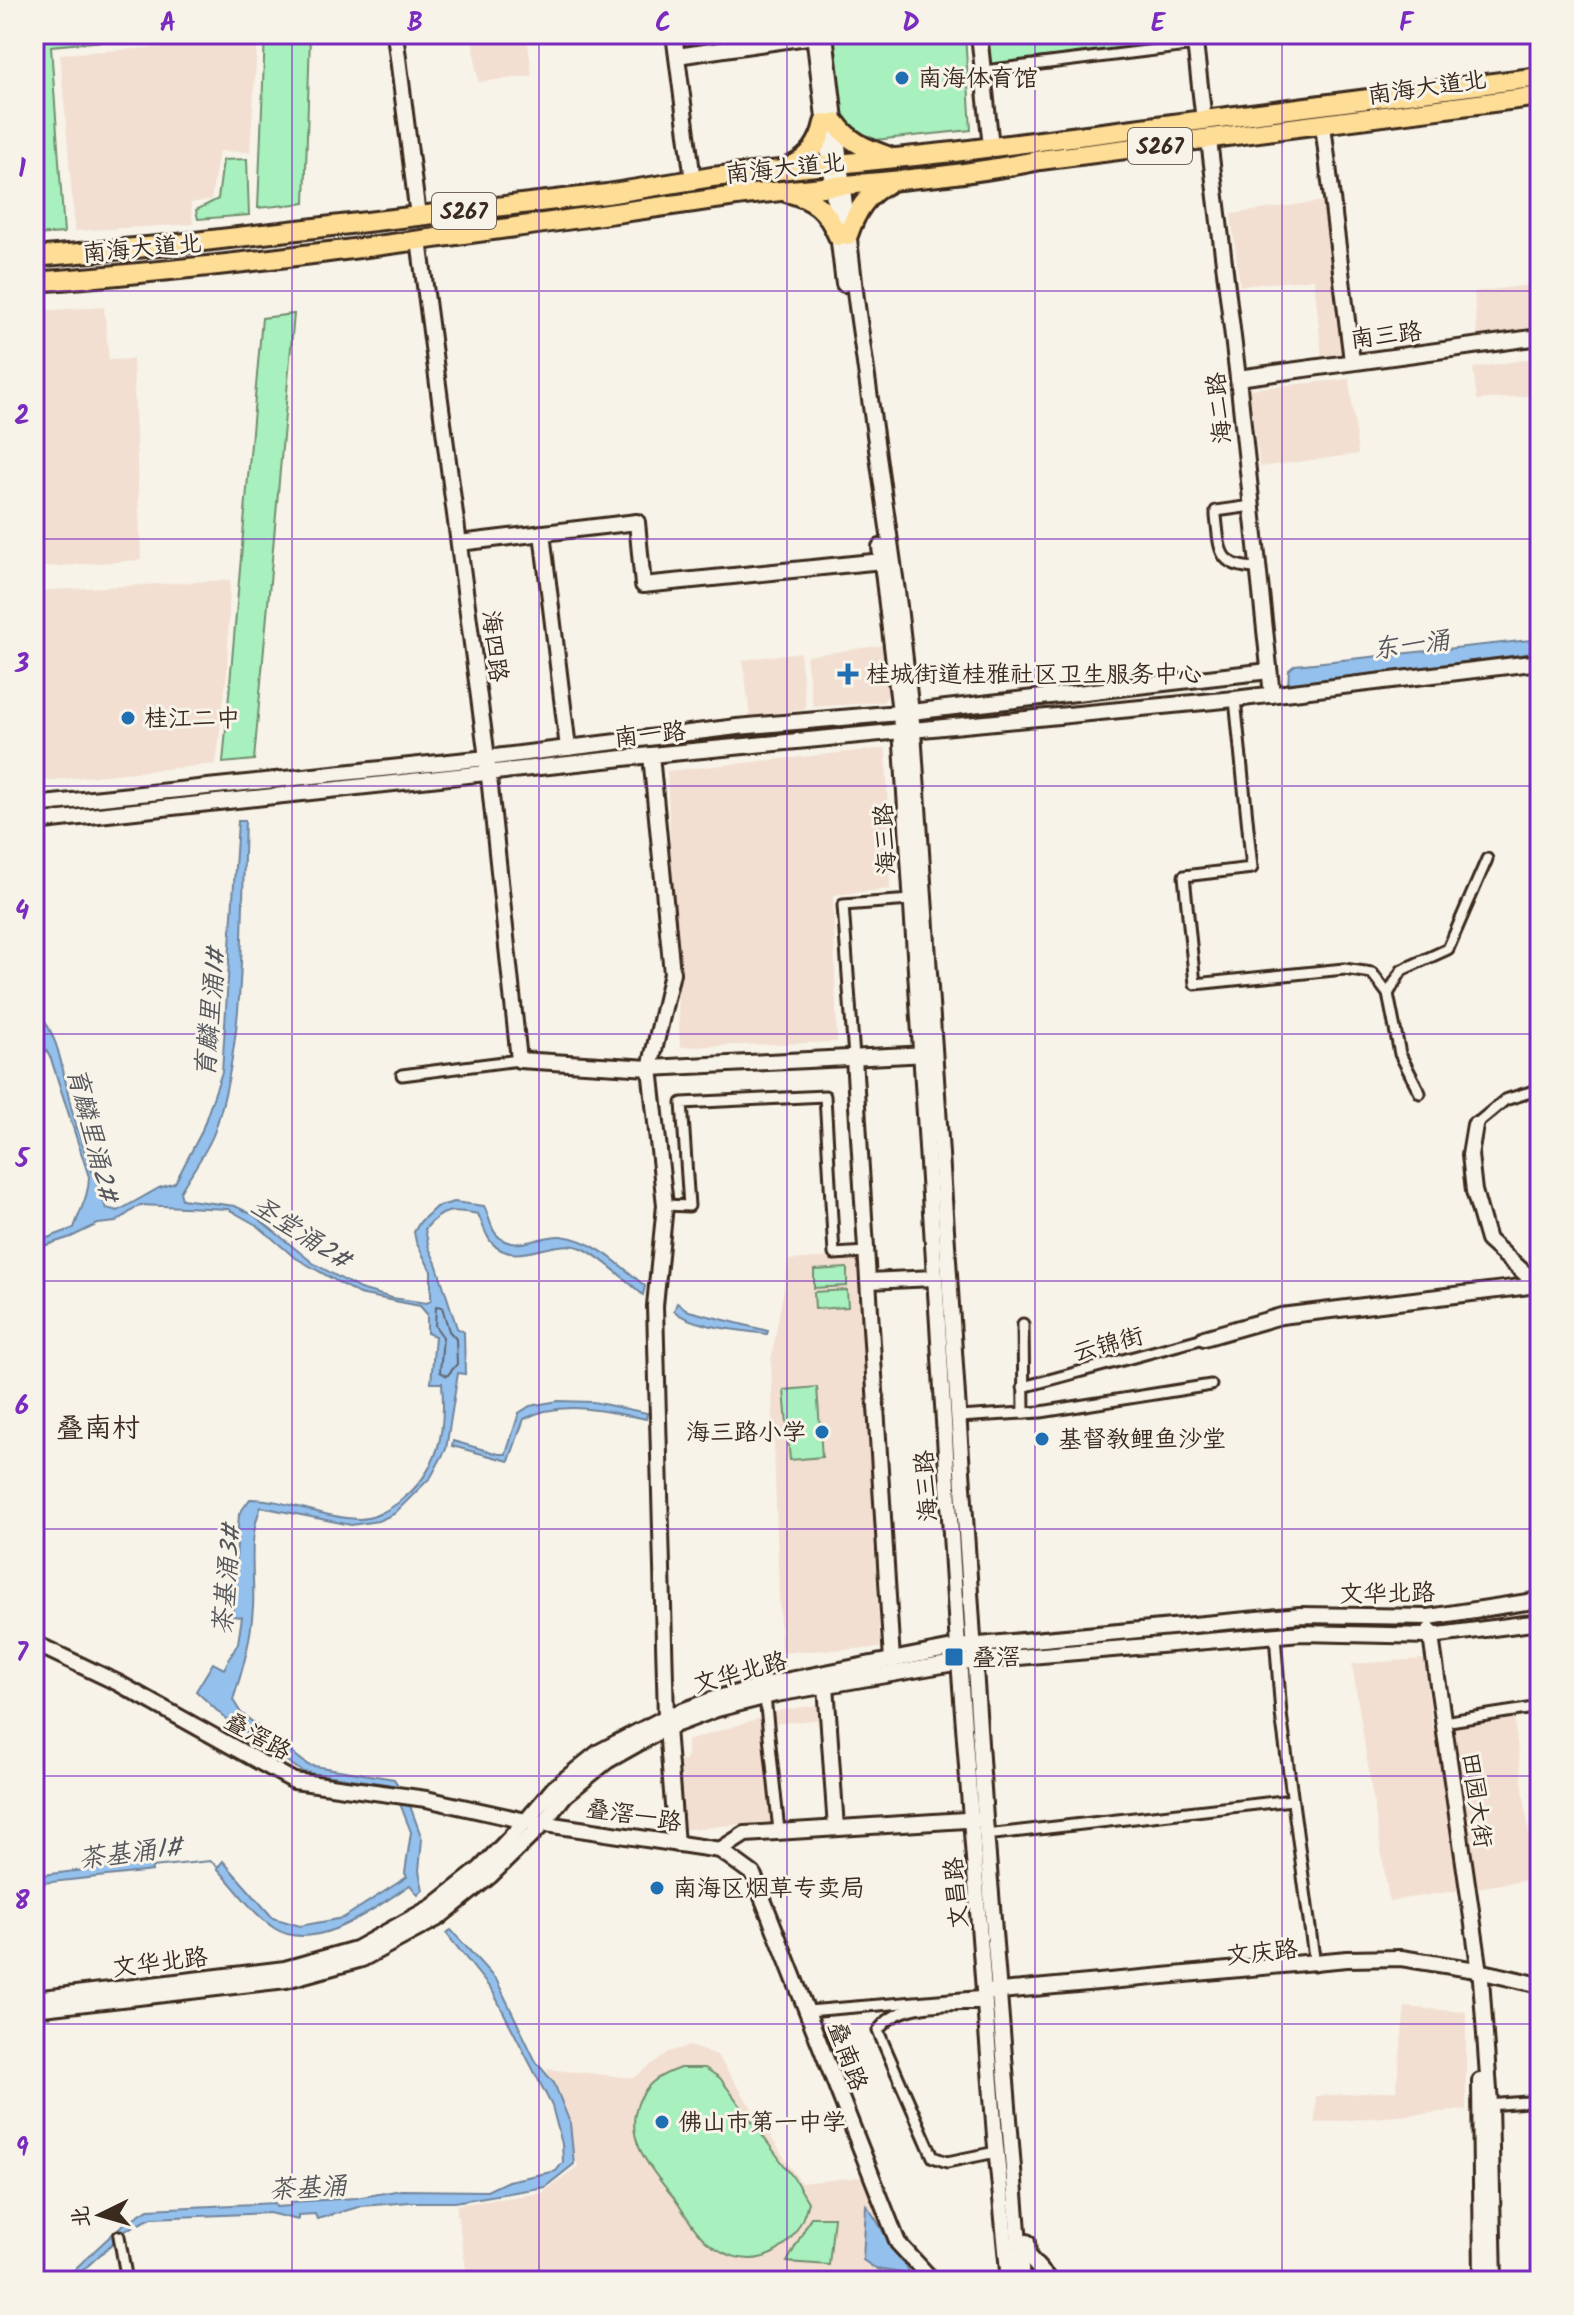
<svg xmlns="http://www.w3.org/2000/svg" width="1574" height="2315" viewBox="0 0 1574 2315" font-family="Kalam,'LXGW WenKai TC',sans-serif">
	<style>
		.built { fill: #f2dfd1 }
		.green { fill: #a8f1bf; stroke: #728e6e; stroke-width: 2 }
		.water { fill: #94c0ed; stroke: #70849a; stroke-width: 2 }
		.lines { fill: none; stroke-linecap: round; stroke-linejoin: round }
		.shore { stroke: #5f6671; stroke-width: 2 }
		.stream { stroke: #70849a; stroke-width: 2 }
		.street-casing { stroke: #3b2a1e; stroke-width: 15 }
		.secondary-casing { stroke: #3b2a1e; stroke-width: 20 }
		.highway-casing { stroke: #3b2a1e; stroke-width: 24 }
		.street { stroke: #f7f3e8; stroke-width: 9 }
		.secondary { stroke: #f7f3e8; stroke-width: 14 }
		.highway { stroke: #fedd96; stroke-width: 18 }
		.grid { fill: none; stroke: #7b2cbf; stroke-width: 2; stroke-opacity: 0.55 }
		.poi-dot { fill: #1f6fb2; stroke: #f7f3e8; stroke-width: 3 }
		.labels { text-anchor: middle; stroke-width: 6; stroke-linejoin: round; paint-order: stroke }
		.shield { fill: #f7f3e8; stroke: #73665b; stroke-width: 2 }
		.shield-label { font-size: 22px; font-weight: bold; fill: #3b2a1e }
		.poi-label { font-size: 24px; fill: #3b2a1e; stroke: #f7f3e8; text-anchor: start }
		.street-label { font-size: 24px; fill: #3b2a1e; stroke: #f7f3e8 }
		.water-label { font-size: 26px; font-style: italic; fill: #56575c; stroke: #f7f3e8 }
		.quarter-label { font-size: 28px; fill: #3b2a1e; stroke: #f7f3e8 }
		.neatline { fill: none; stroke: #7b2cbf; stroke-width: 3 }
		.grid-label { font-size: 26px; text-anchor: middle; font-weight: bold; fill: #7b2cbf }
	</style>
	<rect width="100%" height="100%" fill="#f7f3e8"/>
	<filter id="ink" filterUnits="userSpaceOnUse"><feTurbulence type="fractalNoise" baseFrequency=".0125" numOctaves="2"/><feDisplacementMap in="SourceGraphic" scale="16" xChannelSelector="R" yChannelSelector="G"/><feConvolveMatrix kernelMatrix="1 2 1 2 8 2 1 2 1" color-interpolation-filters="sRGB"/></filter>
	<g filter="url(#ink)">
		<g class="built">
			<path d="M204,34H258L250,152L219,151L211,200L191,203L193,224L75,231L60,54L190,45Z"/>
			<path d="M472,34H527L532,76L478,82Z"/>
			<path d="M1324,201L1347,353L1322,357L1314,279L1240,286L1231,214Z"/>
			<path d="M1540,284V331L1478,341L1474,292Z"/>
			<path d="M104,307L109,360L133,359L141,560L34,568V311Z"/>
			<path d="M1536,358L1540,361V395L1477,400L1473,368Z"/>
			<path d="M1349,379L1358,454L1260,467L1249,389Z"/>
			<path d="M230,580L227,672L216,764L34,782V591Z"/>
			<path d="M884,645L890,693L883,702L813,707L806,656Z"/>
			<path d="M800,652L806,709L750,717L743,660Z"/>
			<path d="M886,748L890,889L833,895L837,1042L680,1047L667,771Z"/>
			<path d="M860,1255L880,1648L781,1652L771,1360L789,1260Z"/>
			<path d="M1424,1659L1433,1730L1514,1719L1535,1879L1389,1901L1352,1664Z"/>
			<path d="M824,1704L825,1719L772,1724L771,1712Z"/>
			<path d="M763,1717L774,1821L680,1830L675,1762L687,1760V1741Z"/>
			<path d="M1405,2007L1466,2012V2110L1315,2123L1316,2096L1396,2091Z"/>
			<path d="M689,2046L717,2055L801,2183L861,2177L898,2243L933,2281H468L456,2205L542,2193L578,2166L547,2069L634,2078L668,2052Z"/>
		</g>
		<g class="green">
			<path d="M34,34H179L51,46L64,233L34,235Z"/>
			<path d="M265,34H310L305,203L258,208Z"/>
			<path d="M831,34H965L971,130L865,141L841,122Z"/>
			<path d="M979,34H1194L1195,45L984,71Z"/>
			<path d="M247,159L249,215L198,219L196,210L218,199L223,160Z"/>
			<path d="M294,314L254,760L223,763L262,318Z"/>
			<path d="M847,1268V1286L814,1288V1270Z"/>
			<path d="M847,1290L848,1307L815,1309L814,1292Z"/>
			<path d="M817,1387L822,1457L790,1460L784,1390Z"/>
			<path d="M680,2068H705L720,2078L795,2180L808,2202C796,2250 758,2276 712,2246C697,2236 685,2213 674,2198C652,2170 622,2139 639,2101C648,2081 661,2075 680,2068Z"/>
			<path d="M811,2217H834L829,2265L787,2262Z"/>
		</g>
		<g class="water">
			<path d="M1540,639V652L1288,686L1289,670L1295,665Z"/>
			<path d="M238,821H245C241,922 247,1036 214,1133C206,1153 191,1173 180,1192L182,1199L235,1206L254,1215L313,1263L360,1289L392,1298L427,1303L431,1300V1271L416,1242L414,1232L420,1222L436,1207L454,1202L484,1206C489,1215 490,1227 496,1234C513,1255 541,1234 561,1236C595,1240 620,1265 645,1286L643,1295C628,1282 601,1257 584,1249C554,1234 516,1271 491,1242C485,1234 482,1222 478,1214C452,1209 443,1208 425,1229L429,1248L436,1263L457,1328L464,1332L465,1374L458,1373L446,1449L431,1477L394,1514L378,1521L351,1525L261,1507C247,1540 255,1573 253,1607C251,1640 243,1669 233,1700L241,1713L308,1765L394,1779L401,1790L387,1784L303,1772L227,1720L196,1691L213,1663L224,1669L238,1643L242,1617L232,1616L239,1514L250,1499C288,1499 321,1518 359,1519C373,1519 386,1511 398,1503C440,1471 446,1432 442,1383H431L435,1336L427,1333V1314L420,1306L359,1294L294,1257L258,1226L228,1209L140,1205L116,1222L98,1224L71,1237L34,1249V1243L74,1228C80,1210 89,1195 89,1177L51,1059L34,1028V1006C63,1038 63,1082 75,1121C83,1150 95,1179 106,1208L118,1211L159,1188L175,1183L201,1133L222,1072Z"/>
			<path d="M677,1303L689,1311L768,1331L767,1334C741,1330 694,1328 674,1311Z"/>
			<path d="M558,1401L593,1402L647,1413L646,1419C605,1411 563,1399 524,1419L509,1461L452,1446L453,1441L499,1454H506L519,1413L530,1406Z"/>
			<path d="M399,1801L409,1803L422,1839L419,1871L423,1890L418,1895L410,1885C376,1907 315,1955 274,1928C252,1913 235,1887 217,1868L223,1861L273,1918L300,1926L343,1918L407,1877L405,1873L411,1832Z"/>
			<path d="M151,1862L152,1871L34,1884V1876Z"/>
			<path d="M451,1930L497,1981L536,2062L554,2083L570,2123L574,2164L545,2187L455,2202H410L362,2206L317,2219L315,2214L298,2215V2220L269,2213L152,2218L123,2231L114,2242L71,2281H62L121,2226L148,2209L275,2203L276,2207L290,2206L291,2202L356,2198L401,2190L487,2191L508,2181L556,2171L563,2162L562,2144L552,2106L493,1992L446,1933Z"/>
			<path d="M866,2205C878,2220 885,2236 895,2252C901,2260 907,2265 909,2274L876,2269L863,2260Z"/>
			<path d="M709,2273L771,2279V2281H708Z"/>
		</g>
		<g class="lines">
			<path class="shore" d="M436,1306L442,1307L449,1331L456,1339L457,1364L447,1376L440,1372L443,1337L435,1326Z"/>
			<path class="stream" d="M152,1867L210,1861L219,1867"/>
			<defs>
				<g id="street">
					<path d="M984,71L1195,45"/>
					<path d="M1252,506L1216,511V516C1220,550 1217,567 1258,568"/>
					<path d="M1235,699L1252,868L1184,876L1195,984L1344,969L1372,973L1388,994L1400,1054L1420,1093"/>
					<path d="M1388,994L1402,970L1448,949L1487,859"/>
					<path d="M854,1058L843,905L911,900"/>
					<path d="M402,1075L519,1060"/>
					<path d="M1475,1125L1505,1100L1540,1089"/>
					<path d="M665,1205L689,1206L682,1103L825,1096L834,1254L867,1252"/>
					<path d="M1023,1324L1024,1413"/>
					<path d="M1023,1387L1204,1338"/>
					<path d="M959,1417L1041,1412L1211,1385"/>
					<path d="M1275,1635L1281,1714L1315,1965"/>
					<path d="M765,1697L779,1831"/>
					<path d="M1443,1722L1540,1707"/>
					<path d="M986,1835L1292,1800"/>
					<path d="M987,2004C953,2006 899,1999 878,2031L933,2157L947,2162L996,2152"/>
					<path d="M808,2011L986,1996"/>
					<path d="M1488,2105L1540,2101"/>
					<path d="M119,2236L127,2281"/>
				</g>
				<g id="secondary">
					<path d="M395,34L418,216"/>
					<path d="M674,34L693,180"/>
					<path d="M814,34L844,284"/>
					<path d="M825,34L856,299L899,606L913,731L985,1819L1022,2281"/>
					<path d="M979,34L991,147"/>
					<path d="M1194,34L1204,121"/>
					<path d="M1539,34L1540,40"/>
					<path d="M677,56L814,36"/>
					<path d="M1323,125L1352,361"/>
					<path d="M1209,140L1238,378L1272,695"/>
					<path d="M419,240L487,758L519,1060L650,1068L928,1054"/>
					<path d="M1238,378L1540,337"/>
					<path d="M542,533L568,748"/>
					<path d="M459,543L637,522L643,585L882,561"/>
					<path d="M880,547L900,712L958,1647L995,2136L1009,2281"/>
					<path d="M651,755L672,973L650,1068L665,1205L655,1306L666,1717"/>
					<path d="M34,805L487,758L737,727L911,712L1269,671"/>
					<path d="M34,822L651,755L1235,699L1540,662"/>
					<path d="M854,1058L892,1660"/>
					<path d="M1475,1125L1470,1155L1474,1191L1488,1240L1540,1287"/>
					<path d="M868,1281L934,1278"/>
					<path d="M1204,1338L1281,1316L1538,1285"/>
					<path d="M1430,1630L1481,1979L1490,2104L1494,2281"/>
					<path d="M34,1643L118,1683L294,1781L426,1799L526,1821L720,1850L753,1874L898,2243L933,2281"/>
					<path d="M826,1685L836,1828"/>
					<path d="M667,1728L676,1844"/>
					<path d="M720,1850L745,1834L981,1819"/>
					<path d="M990,1992L1347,1959L1401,1958L1470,1969L1540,1985"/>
					<path d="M34,1999L285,1969L356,1949L432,1907L480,1869L526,1821L554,1788L599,1752L666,1717L714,1699L774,1683L958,1647L1300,1615L1429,1617L1540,1600"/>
					<path d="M34,2009L286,1980L362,1959L438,1918L490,1876L540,1827L565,1795L607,1761L664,1729L717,1709L776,1694L960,1662L1301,1633L1431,1636L1540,1622"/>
					<path d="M1480,2081L1482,2281"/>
					<path d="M1027,2242L1028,2256L1050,2281"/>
				</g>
				<g id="highway">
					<path d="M836,123C850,143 868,149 890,157"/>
					<path d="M791,166C810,158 820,142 824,123"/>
					<path d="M786,192C815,199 827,210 838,236"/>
					<path d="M848,235C856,212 866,194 889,183"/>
					<path d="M34,257L169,245L607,194L712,177L954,152L1540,77"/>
					<path d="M34,282C267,265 498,229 729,197C833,183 938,182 1040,160L1540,96"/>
				</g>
			</defs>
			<use href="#street" class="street-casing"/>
			<use href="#secondary" class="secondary-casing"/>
			<use href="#highway" class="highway-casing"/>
			<use href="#street" class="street"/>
			<use href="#secondary" class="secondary"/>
			<use href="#highway" class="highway"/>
		</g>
	</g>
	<path class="grid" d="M292,34V2281M539,34V2281M787,34V2281M1035,34V2281M1282,34V2281M34,291H1540M34,539H1540M34,786H1540M34,1034H1540M34,1281H1540M34,1529H1540M34,1776H1540M34,2024H1540"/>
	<g class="poi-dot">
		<circle cx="902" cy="78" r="8"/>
		<path d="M844 662h8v8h8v8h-8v8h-8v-8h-8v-8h8z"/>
		<circle cx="128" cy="718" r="8"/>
		<circle cx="822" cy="1432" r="8"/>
		<circle cx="1042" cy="1439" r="8"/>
		<rect x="944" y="1647" width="20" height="20" rx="4"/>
		<circle cx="657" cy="1888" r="8"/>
		<circle cx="662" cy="2122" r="8"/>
	</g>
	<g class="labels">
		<g class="shield">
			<rect x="1128" y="128" width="64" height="36" rx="6"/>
			<rect x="432" y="193" width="64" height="36" rx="6"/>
		</g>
		<g class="shield-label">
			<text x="1160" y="154">S267</text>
			<text x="464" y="219">S267</text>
		</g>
		<g class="poi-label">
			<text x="918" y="86">南海体育馆</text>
			<text x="866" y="682">桂城街道桂雅社区卫生服务中心</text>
			<text x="144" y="726">桂江二中</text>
			<text x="806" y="1440" text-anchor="end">海三路小学</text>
			<text x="1058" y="1447">基督教鲤鱼沙堂</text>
			<text x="972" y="1665">叠滘</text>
			<text x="673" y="1896">南海区烟草专卖局</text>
			<text x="678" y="2130">佛山市第一中学</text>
		</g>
		<g class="street-label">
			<text transform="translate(1427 87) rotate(-8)" y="8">南海大道北</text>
			<text transform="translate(785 168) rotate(-6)" y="8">南海大道北</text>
			<text transform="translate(142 248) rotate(-5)" y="8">南海大道北</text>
			<text transform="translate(1386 335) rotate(-7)" y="8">南三路</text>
			<text transform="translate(1219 408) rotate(-96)" y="8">海二路</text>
			<text transform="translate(495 646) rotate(83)" y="8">海四路</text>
			<text transform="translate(650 734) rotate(-6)" y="8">南一路</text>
			<text transform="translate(885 839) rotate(-93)" y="8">海三路</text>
			<text transform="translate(1108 1344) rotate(-15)" y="8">云锦街</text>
			<text transform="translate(926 1486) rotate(-94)" y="8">海三路</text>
			<text transform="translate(1387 1593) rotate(-1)" y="8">文华北路</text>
			<text transform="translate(740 1672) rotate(-15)" y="8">文华北路</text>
			<text transform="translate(258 1736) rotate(29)" y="8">叠滘路</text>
			<text transform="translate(1477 1800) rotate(82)" y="8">田园大街</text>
			<text transform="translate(634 1815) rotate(9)" y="8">叠滘一路</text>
			<text transform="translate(956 1893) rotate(-95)" y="8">文昌路</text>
			<text transform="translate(1262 1952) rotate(-6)" y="8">文庆路</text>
			<text transform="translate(160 1962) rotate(-7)" y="8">文华北路</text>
			<text transform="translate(848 2056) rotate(70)" y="8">叠南路</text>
		</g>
		<g class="water-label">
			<text transform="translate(1411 644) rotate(-7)" y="9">东一涌</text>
			<text transform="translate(210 1013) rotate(-85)" y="9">育麟里涌1#</text>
			<text transform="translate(93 1134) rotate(76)" y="9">育麟里涌2#</text>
			<text transform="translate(301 1232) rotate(33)" y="9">圣堂涌2#</text>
			<text transform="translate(226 1580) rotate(-85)" y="9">茶基涌3#</text>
			<text transform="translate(130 1852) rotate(-7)" y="9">茶基涌1#</text>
			<text transform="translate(308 2187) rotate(-3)" y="9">茶基涌</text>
		</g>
		<g class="quarter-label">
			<text x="98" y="1437">叠南村</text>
		</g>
	</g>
	<rect width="1574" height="2315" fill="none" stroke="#f7f3e8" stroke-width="88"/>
	<g transform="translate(100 2215) rotate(265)" stroke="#f7f3e8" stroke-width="6" paint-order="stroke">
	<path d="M0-6L14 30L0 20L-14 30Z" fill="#3b2a1e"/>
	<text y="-12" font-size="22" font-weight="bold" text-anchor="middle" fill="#3b2a1e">北</text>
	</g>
	<rect x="44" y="44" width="1486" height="2227" class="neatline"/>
	<g class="grid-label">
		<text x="168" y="31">A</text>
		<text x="415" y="31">B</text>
		<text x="663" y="31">C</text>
		<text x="911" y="31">D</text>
		<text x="1158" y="31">E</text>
		<text x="1406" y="31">F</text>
		<text x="22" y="177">1</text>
		<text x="22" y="424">2</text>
		<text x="22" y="672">3</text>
		<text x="22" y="919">4</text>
		<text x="22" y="1167">5</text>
		<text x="22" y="1414">6</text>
		<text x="22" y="1661">7</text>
		<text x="22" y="1909">8</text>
		<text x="22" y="2156">9</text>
	</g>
</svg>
